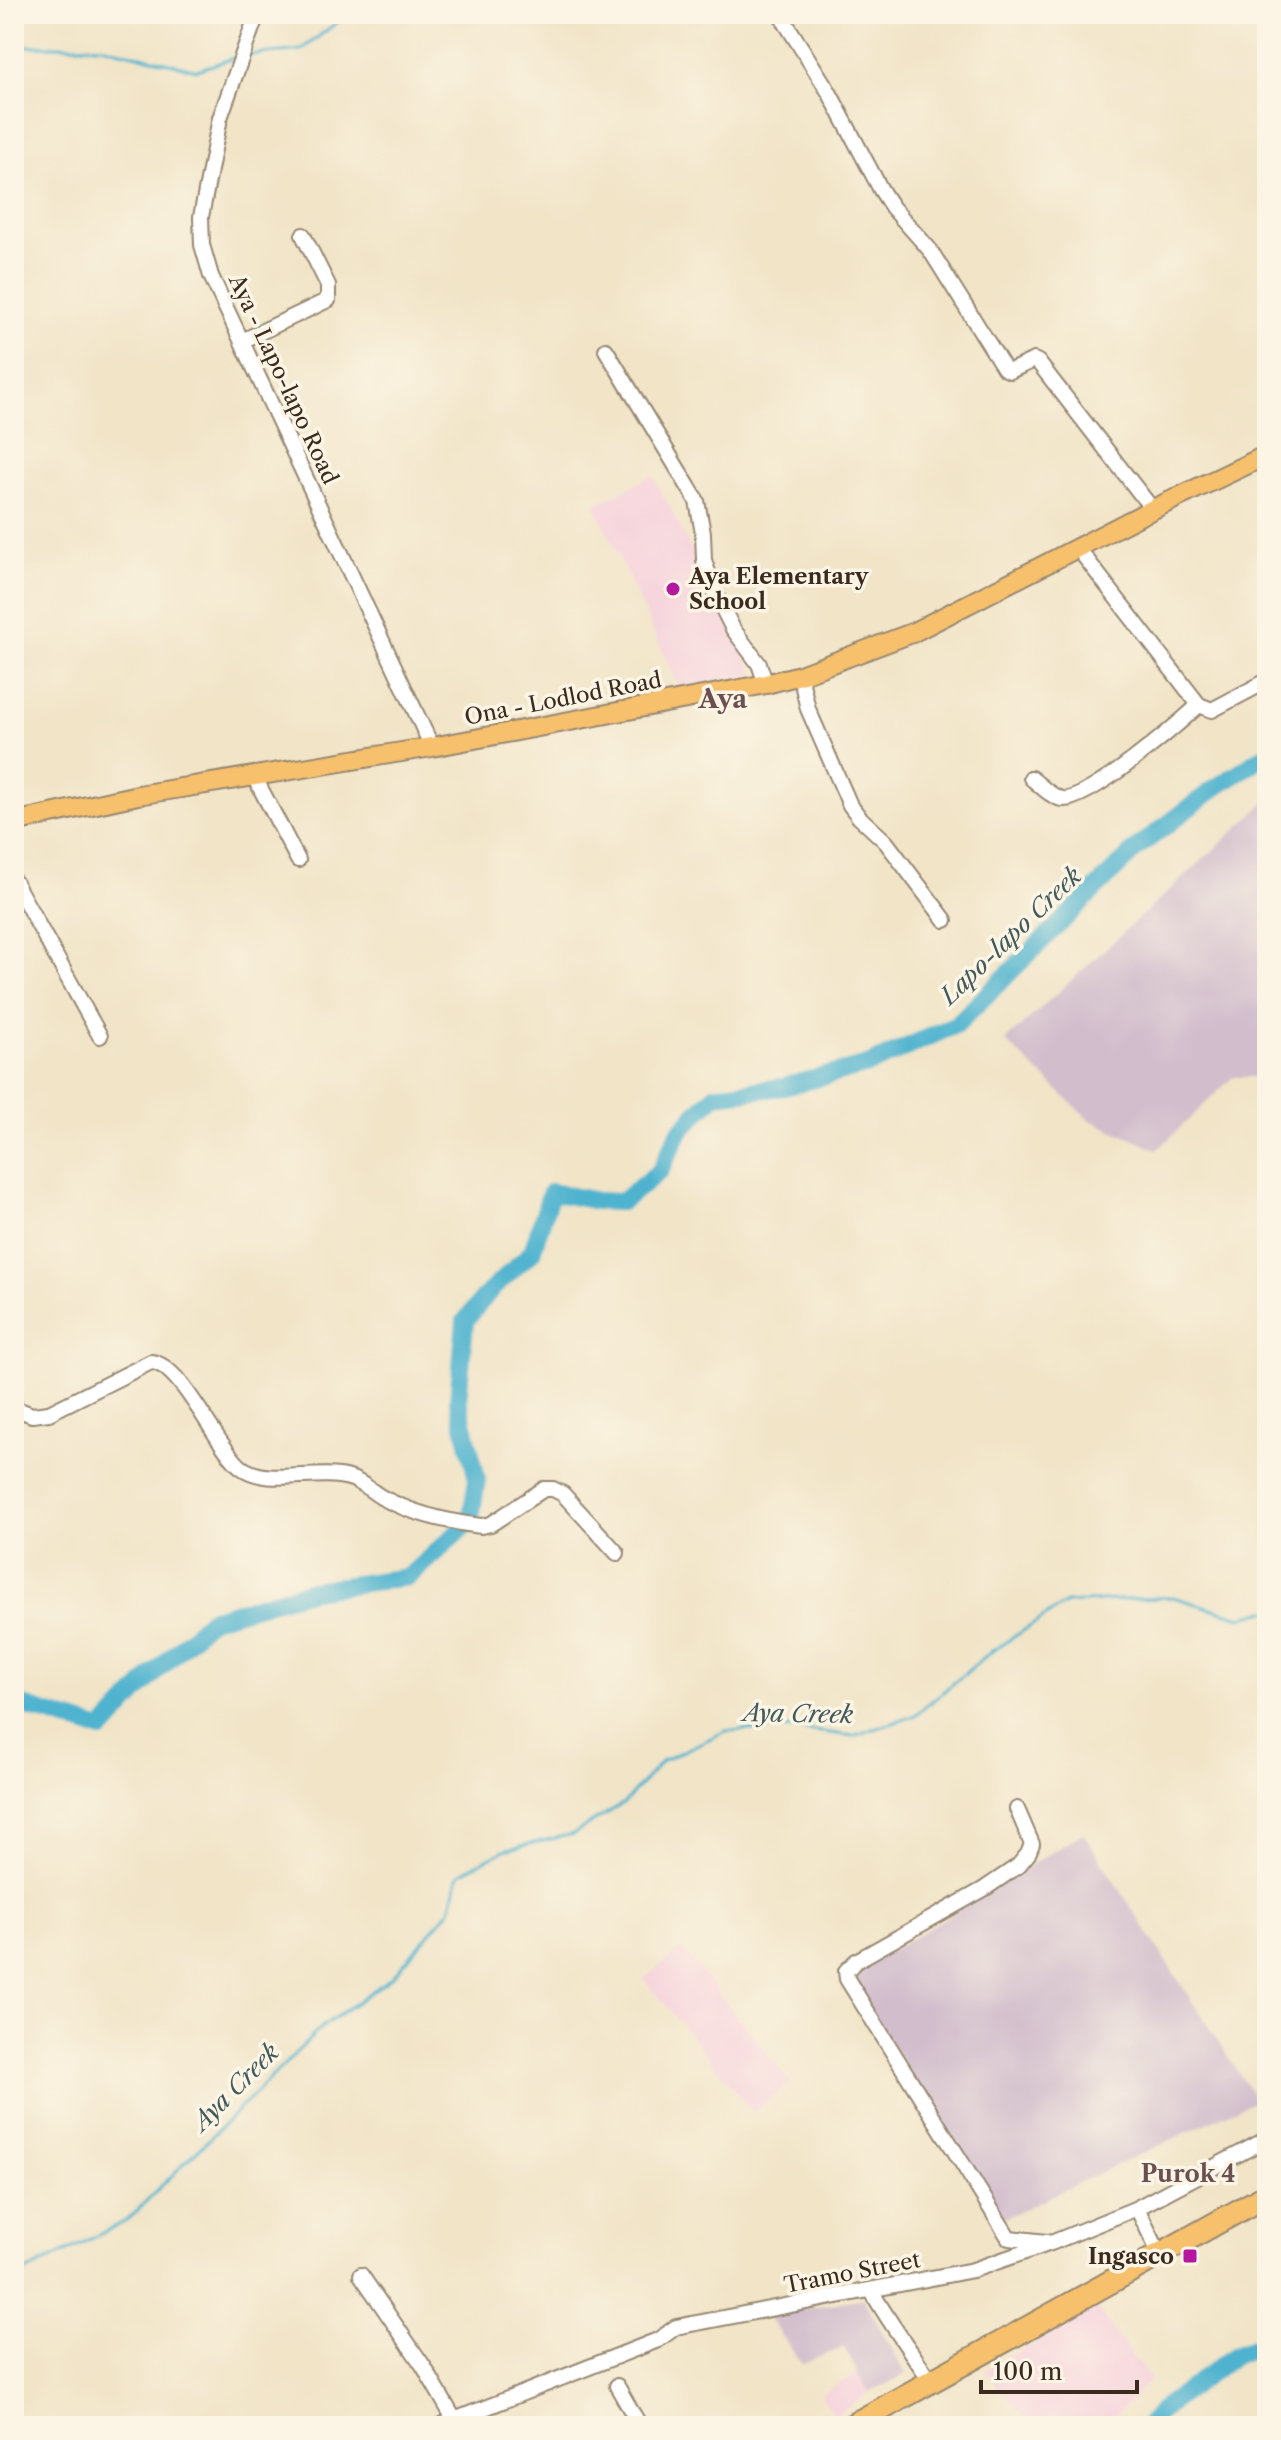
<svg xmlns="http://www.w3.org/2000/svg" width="1281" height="2440" viewBox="0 0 1281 2440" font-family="'Libre Caslon Text',serif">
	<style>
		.built { fill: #f5cfdc }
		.industrial { fill: #d1bdcc }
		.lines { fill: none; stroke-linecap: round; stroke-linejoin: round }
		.stream { stroke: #50b3cf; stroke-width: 3 }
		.river { stroke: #50b3cf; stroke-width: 18 }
		.minor-casing { stroke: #968772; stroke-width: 18 }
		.major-casing { stroke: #968772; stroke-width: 22 }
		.highway-casing { stroke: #968772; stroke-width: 26 }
		.minor { stroke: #fff; stroke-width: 14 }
		.major { stroke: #f7c06c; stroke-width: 18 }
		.highway { stroke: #f7c06c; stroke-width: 22 }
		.poi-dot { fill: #b5179e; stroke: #fcf5e5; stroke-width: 3 }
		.labels { text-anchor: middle; stroke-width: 7; stroke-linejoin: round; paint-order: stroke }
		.street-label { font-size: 22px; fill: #3b2a1e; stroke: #fcf5e5 }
		.poi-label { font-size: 22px; font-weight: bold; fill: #3b2a1e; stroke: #fcf5e5; text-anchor: start }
		.water-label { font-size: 24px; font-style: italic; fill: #425a5c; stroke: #fcf5e5 }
		.neighbourhood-label { font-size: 24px; font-weight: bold; fill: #6c4f51; stroke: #fcf5e5 }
		.quarter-label { font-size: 26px; font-weight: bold; fill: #6c4f51; stroke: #fcf5e5 }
	</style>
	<rect width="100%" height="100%" fill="#fcf5e5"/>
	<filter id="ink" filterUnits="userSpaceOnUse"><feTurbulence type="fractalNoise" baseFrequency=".0125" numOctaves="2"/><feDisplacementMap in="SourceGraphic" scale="16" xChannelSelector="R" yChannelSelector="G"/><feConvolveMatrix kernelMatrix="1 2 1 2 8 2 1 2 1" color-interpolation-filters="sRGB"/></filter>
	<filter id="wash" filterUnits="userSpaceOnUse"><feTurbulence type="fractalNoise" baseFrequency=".006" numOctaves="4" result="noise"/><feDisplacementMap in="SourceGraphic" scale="32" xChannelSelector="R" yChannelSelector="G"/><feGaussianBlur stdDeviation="1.8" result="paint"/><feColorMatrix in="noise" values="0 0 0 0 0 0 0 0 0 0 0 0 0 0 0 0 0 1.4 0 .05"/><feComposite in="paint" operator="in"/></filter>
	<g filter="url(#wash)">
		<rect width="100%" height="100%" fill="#f1e4c7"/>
		<g class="built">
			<path d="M653,475L755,674L680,689L595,505Z"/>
			<path d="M682,1948L791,2083L753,2112L644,1979Z"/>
			<path d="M1096,2308L1151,2380L1104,2426H1032L985,2371Z"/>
			<path d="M858,2373L869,2393L834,2417L821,2394Z"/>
		</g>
		<g class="industrial">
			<path d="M1267,801V1077H1233L1157,1150L1090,1120L1005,1041Z"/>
			<path d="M1083,1833L1256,2100L1002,2219L849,1977Z"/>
			<path d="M863,2298L906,2374L869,2393L844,2347L802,2364L768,2316Z"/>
		</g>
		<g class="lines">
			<g class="stream">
				<path d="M14,46H101L197,70L237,57"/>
				<path d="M249,55L301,50L348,14"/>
				<path d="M14,2278L126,2221L323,2026L392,1977L450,1910L459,1874L504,1850L573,1834L624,1803L662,1761L726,1731L790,1728L853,1736L914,1716L992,1651L1066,1603L1173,1597L1241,1617L1267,1611"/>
			</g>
			<g class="river">
				<path d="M14,1703L102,1730L152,1676L210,1619L312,1590L408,1577L467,1524L471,1518L477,1479L458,1400L465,1321L489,1292L532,1252L551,1192L597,1201L621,1202L660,1171L680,1131L715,1095L783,1087L868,1065L957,1024L1138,847L1215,788L1267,754"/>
				<path d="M1148,2426L1161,2410L1235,2355L1267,2343"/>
			</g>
		</g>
	</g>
	<g filter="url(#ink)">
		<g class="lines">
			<defs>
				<g id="minor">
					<path d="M257,14L220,118L201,217L202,245L211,276L432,747"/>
					<path d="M780,14L829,92L881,190L892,207L930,250L1004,368L1010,371L1034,360L1038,362L1153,510"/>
					<path d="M242,341L328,300V285L303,235"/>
					<path d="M606,350L697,501L703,533L704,560L714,591L733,629L759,664L766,684"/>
					<path d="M1077,547L1199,705L1212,710L1267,681"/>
					<path d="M800,675L808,709L850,805L859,817L886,842L945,920"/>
					<path d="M254,776L298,860"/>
					<path d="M1031,778C1040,785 1051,797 1062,799C1087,803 1178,724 1199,705"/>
					<path d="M14,881L100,1036"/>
					<path d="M14,1408L32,1415L49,1413L151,1362C181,1363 216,1447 241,1467C267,1487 316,1469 349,1478C361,1481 371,1491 381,1497C411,1513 448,1522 481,1526L491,1524L544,1489H553L563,1494L617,1553"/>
					<path d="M1017,1809L1032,1844L1028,1854L1018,1866L984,1889L856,1961L846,1971L847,1979L1009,2238L1047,2242"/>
					<path d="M1137,2208L1160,2255"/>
					<path d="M361,2275L424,2367L454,2419"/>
					<path d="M871,2290C889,2323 911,2351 932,2383"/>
					<path d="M617,2386L640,2426"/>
					<path d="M439,2426L658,2340L676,2327L973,2270L1051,2243L1137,2208L1267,2139"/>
				</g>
				<path id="major" d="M14,822L138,795L432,747L766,684L800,675L912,633L1141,515L1267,455"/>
				<path id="highway" d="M851,2426L1267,2195"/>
			</defs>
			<use href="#minor" class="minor-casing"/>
			<use href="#major" class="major-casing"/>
			<use href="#highway" class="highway-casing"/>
			<use href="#minor" class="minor"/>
			<use href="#major" class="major"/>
			<use href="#highway" class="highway"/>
		</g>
	</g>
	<g class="poi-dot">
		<circle cx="673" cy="589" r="8"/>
		<rect x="1182" y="2248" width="16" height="16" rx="4"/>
	</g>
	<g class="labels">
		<g class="street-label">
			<text transform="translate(284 379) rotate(65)" y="8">Aya - Lapo-lapo Road</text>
			<text transform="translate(563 698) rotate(-11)" y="8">Ona - Lodlod Road</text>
			<text transform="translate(852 2272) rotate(-11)" y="8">Tramo Street</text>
		</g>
		<g class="poi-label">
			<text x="689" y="584">Aya Elementary<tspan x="689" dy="25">School</tspan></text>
			<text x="1174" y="2264" text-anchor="end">Ingasco</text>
		</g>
		<g class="water-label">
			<text transform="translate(1011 936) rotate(-44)" y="8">Lapo-lapo Creek</text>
			<text transform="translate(798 1714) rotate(1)" y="8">Aya Creek</text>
			<text transform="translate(236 2087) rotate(-45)" y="8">Aya Creek</text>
		</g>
		<g class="neighbourhood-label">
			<text x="1188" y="2182">Purok 4</text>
		</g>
		<g class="quarter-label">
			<text x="723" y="708">Aya</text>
		</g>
	</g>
	<rect width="1281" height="2440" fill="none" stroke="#fcf5e5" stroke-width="48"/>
	<path d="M981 2380v12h156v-12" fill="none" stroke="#3b2a1e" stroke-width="4"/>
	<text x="993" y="2380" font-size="24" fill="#3b2a1e" stroke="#fcf5e5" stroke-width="6" paint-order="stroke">100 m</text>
</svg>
